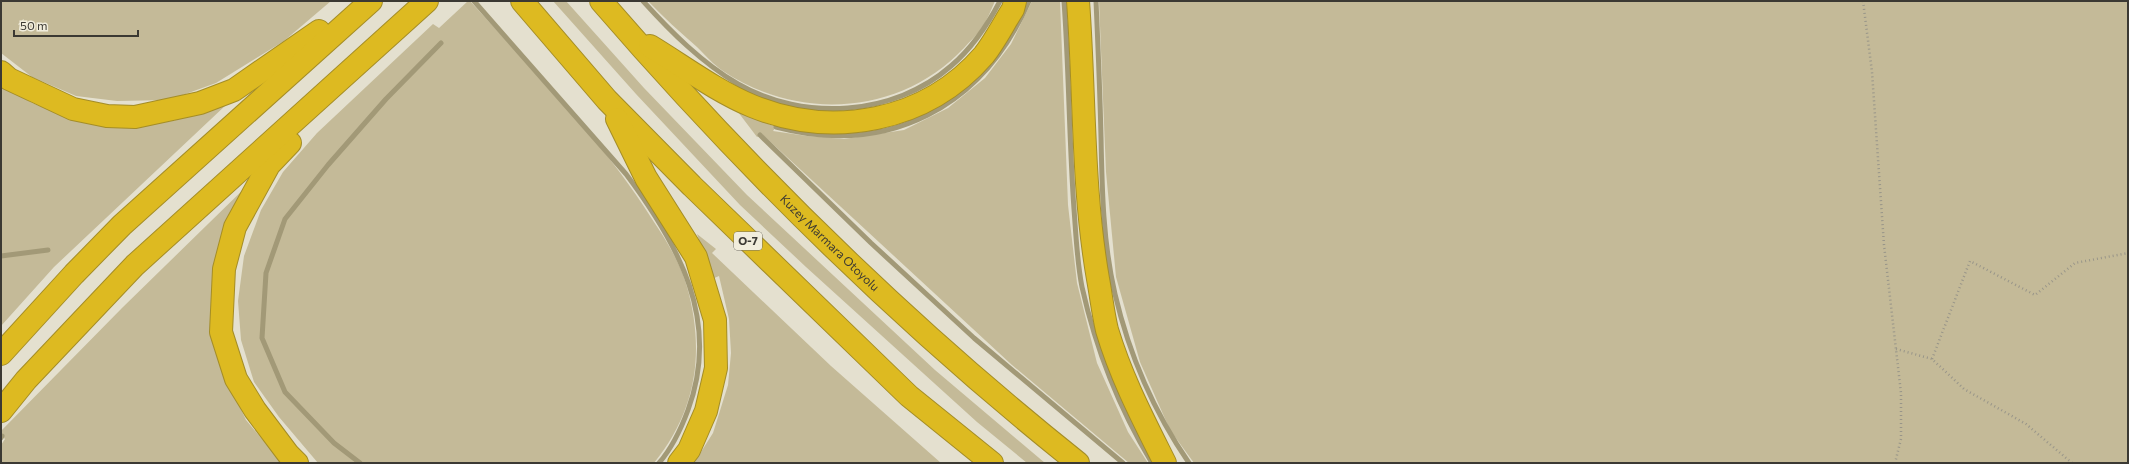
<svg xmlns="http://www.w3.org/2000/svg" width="2129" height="464" viewBox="0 0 2129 464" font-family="Commissioner,sans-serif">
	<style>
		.green { fill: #c4ba98 }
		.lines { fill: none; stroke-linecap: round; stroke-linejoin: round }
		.stream { stroke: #a29977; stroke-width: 5 }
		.highway-casing { stroke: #a48d27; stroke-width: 24 }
		.path { stroke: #989589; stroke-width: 2.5; stroke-dasharray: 1 3; stroke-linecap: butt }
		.highway { stroke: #ddba21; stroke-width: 22 }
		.labels { text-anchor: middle; stroke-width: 4; stroke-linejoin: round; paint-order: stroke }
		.shield { fill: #f1eddc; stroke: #726f66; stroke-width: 1 }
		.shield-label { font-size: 11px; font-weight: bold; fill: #3b3933 }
		.street-label { font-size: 12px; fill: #3b3933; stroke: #f1eddc }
	</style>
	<rect width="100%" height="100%" fill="#e4e0cf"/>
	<g class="green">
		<path d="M1,1H331L284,41L216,83L169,100L117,101L76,96L32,77L1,53Z"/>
		<path d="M468,1H470C533,71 602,139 652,219C666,240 680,262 687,287C705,351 697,410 654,463H318L279,417L254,382L241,340L238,301L244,256L261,210L283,172L317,133L433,24L439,28Z"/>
		<path d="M553,1H566L644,88L747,195L935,370L1045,463H1027L977,422L806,267L740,205L636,94Z"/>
		<path d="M648,1H995C991,10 987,20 982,28C977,35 969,42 964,48C901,115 799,122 723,71C714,65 705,55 697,47C680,32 663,17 648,1Z"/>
		<path d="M1032,1H1060L1068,205L1077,283L1097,363L1128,432L1148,463H1129L1012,365L762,134L757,137L738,112L776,127L773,131L807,136L844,139L904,130L948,108L985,78L1011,44Z"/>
		<path d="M1099,1H2128V463H1194L1170,430L1140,362L1116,277L1106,172Z"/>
		<path d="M1,85L32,103L67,117L140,127L176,120L227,104L54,267L1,326Z"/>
		<path d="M251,182L215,265L210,319L221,368L246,420L282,463H1V445L5,439L1,435V431L122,308Z"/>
		<path d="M697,234L716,249L712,253L831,366L941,463H694L713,433L728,385L731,353L729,319L719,276L712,279Z"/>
	</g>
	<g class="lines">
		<g class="stream">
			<path d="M474,1L626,174C679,245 721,321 688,410C681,429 672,448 659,463"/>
			<path d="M643,1C671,32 702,63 738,84C804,122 894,116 951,66C972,48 987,26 1000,1"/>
			<path d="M1064,1C1069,70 1069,140 1074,209C1076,235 1077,262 1082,287C1096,350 1119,408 1152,463"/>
			<path d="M1096,1C1098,46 1100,92 1101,137C1102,189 1103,243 1115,294C1129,354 1154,412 1189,463"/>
			<path d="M776,127C889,157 983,107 1029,1"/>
			<path d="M760,135L871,243L974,338L1123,463"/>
			<path d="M1,256L48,250"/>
			<path d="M1,438L2,436"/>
			<path d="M360,463L334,443L285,392L262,338L266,273L285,219L328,165L386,99L441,43"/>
		</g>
		<defs>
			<g id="highway">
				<path d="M522,1L607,100L692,186L909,396L992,463"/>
				<path id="s1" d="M601,1C746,169 905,325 1078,463"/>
				<path d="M1078,1C1085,94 1082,187 1098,279C1101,295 1103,313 1107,330C1121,377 1143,419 1165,463"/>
				<path d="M650,46C683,66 716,91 752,106C833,139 926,122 984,55C995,41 1004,23 1013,9L1015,1"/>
				<path d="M1,72L9,79L73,109L107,116L135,117L200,103L234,90L319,31"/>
				<path d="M617,119L646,178L696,257L715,320L716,368L706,411L689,450L679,463"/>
				<path d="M290,143L269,165L235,227L224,269L221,332L236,379L255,410L288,454L297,463"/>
				<path d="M1,354L74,274L122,225L371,1"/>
				<path d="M1,411L26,380L135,265L427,1"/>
			</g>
		</defs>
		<use href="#highway" class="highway-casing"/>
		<g class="path">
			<path d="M1863,1L1872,72L1884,245L1901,393V439L1895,463"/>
			<path d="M1896,349L1932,359L1964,389L2026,424L2072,463"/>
			<path d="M1932,359L1970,261L2035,295L2075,263L2128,253"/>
		</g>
		<use href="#highway" class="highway"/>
	</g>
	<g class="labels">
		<rect class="shield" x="734" y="232" width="28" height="18" rx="3"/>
		<g class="shield-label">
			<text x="748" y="245">O-7</text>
		</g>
		<g class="street-label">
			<text dy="4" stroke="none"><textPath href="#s1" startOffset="333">Kuzey Marmara Otoyolu</textPath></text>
		</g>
	</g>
	<rect width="2129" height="464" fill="none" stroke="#3b3933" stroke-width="4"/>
	<path d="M14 30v6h124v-6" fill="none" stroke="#3b3933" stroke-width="2"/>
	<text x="20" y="30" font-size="12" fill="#3b3933" stroke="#f1eddc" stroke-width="3" paint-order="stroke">50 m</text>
</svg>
